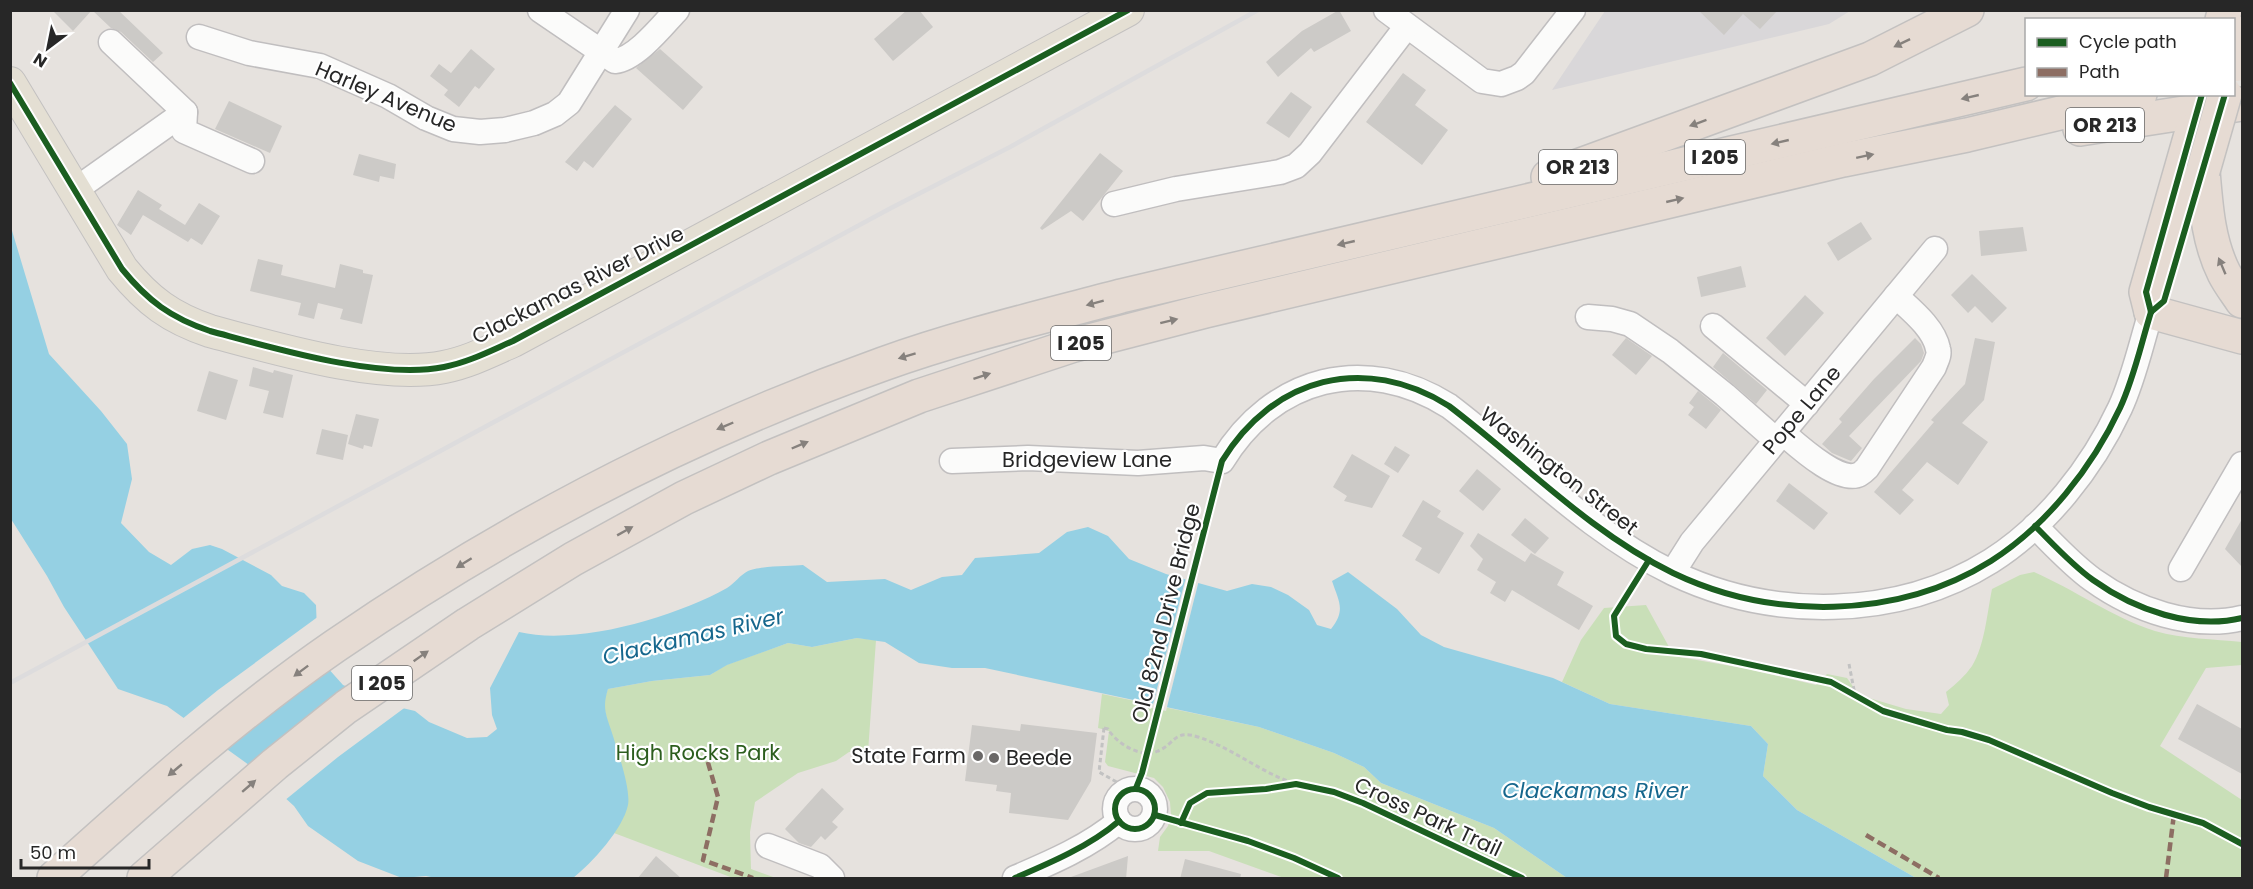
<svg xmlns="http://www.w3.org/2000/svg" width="2253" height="889" viewBox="0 0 2253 889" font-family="Poppins,sans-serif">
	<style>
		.industrial { fill: #d9d7d9 }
		.green { fill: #c9dfb8 }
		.water { fill: #95d0e3 }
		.pier { fill: #e6e2de }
		.building { fill: #cccac7 }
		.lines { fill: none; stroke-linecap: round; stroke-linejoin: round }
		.minor-casing { stroke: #c0bebf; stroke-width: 27 }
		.major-casing { stroke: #c3c1c0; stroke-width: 34 }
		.highway-casing { stroke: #c3c1c0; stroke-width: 36 }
		.path { stroke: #c2c2c2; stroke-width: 3; stroke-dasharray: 4.5 3; stroke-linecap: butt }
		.minor { stroke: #fbfbfa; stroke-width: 24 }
		.major { stroke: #e4dfd3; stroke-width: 32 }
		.highway { stroke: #e6dbd3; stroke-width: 33 }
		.rail { stroke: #dddcdd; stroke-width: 4.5 }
		.highway-bridge-casing { stroke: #c3c1c0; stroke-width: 36; stroke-linecap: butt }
		.highway-bridge { stroke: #e6dbd3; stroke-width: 33 }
		.quiet { stroke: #8d6e63; stroke-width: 4.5; stroke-dasharray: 9 4.5; stroke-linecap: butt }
		.cycleway-casing { stroke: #fff; stroke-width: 10 }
		.cycleway { stroke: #1b5e20; stroke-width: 6 }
		.oneway { fill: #86817d }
		.poi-dot { fill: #6a6867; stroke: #fff; stroke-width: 2 }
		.labels { text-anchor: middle; stroke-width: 4.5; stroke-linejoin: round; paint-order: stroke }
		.shield { fill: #fff; stroke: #686868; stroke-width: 1.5 }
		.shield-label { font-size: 20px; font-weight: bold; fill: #272727 }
		.street-label { font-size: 21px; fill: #272727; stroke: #fff }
		.park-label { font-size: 21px; fill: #2c5e1e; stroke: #fff }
		.poi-label { font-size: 21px; fill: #272727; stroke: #fff; text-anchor: end }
		.water-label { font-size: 22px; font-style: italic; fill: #16678d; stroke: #fff }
	</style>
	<rect width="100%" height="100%" fill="#e6e2de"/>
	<path class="industrial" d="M1605,11H1850L1829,24L1552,90Z"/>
	<g class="green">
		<path d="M2034,572C2075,590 2112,617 2155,631C2183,639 2214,639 2242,642V665L2206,668L2160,746L2242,800V878H1916L1797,810L1763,776L1768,744L1751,726L1610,704L1562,682L1581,640L1604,608L1646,605L1674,656L1748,669L1816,685L1827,674L1847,678L1859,695L1906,709L1941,714L1949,705L1946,692C1956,684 1965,676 1972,666C1985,645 1987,613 1992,589L2020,575Z"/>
		<path d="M857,638L876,640L868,752H849L836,761L798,773L755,802L750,832L751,869L776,878H733L614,833L628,804L603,703L608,689L652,681L710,675L726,665L788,643L812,647Z"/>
		<path d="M1102,694L1259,727L1334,753L1364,767L1381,783L1494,828L1567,878H1284L1209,851H1158L1160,837L1168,826L1171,815L1170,802L1163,787L1154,778L1108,766L1105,762L1109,731L1098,728Z"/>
	</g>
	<path class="water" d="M10,224L49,354L101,411L127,444L132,479L121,523L149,552L171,565L192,549L210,545L222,549L271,575L282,586L304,593L316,605L318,657L343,685L398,707L415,711L429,722L467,738L487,737L497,729L492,715L490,688L519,632C578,646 675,617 727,588C735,583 740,575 748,571C757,566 791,566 803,565L827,582L885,579L911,590L942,577L962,575L975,558L1039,553L1067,532L1088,527L1108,536L1129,559L1166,574L1227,591L1252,584L1271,587L1288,595L1309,610L1317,625L1331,629C1346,610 1339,602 1332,581L1348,572L1397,609L1421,635L1444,647L1553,678L1610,704L1751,726L1768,744L1763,776L1797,810L1916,878H1567L1494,828L1381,783L1364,767L1334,753L1259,727L985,668H952L919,663L885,642L857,638L812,647L788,643L727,665L710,675L652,681L608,689C602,708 606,714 612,733C617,749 631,789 628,805C623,829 592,863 573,878H436L426,876L402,878L358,861L308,826L294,806L249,765L167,706L118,689L64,607L47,576L11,519Z"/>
	<g class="pier">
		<path d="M1186,577L1199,580L1166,711L1152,708Z"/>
		<path d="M319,616L321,656L223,750L181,720L218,690Z"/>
		<path d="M351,685L407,706L338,757L284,801L248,768Z"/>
	</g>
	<g class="building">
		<path d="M52,10H92L73,31Z"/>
		<path d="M92,10H118L163,53L153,62L121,32L111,28Z"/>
		<path d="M907,10H919L933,27L893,61L874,39Z"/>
		<path d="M1339,10L1351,31L1314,52L1311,48L1278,77L1266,62L1302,31Z"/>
		<path d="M1698,10H1778L1760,29L1743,14L1724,35Z"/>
		<path d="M471,49L495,69L479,89L475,86L459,107L444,95L448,90L430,76L439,64L451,73Z"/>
		<path d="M660,49L703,87L683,110L636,68Z"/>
		<path d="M1403,73L1426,90L1415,105L1448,130L1422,165L1366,122Z"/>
		<path d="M1291,92L1312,107L1289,138L1266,123Z"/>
		<path d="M229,101L282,126L270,153L215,129Z"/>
		<path d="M615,105L632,119L593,168L584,161L577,171L565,162Z"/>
		<path d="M1100,153L1123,171L1083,221L1071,211L1042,230L1040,228Z"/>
		<path d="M359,154L396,164L394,179L380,176L379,182L353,175Z"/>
		<path d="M138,190L162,205L159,209L185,225L199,203L220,216L202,245L191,238L188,242L143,215L131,235L117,225Z"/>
		<path d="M1861,222L1872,239L1838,261L1827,243Z"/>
		<path d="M2023,227L2027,251L1981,256L1979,231Z"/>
		<path d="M258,259L283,265L281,275L335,288L340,264L363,270V273L373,275L362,324L340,319L343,309L318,303L314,319L298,315L301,303L250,291Z"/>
		<path d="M1741,266L1746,287L1701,297L1697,277Z"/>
		<path d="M1972,274L2007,308L1992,323L1975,306L1968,313L1951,295Z"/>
		<path d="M1805,295L1824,313L1785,356L1766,338Z"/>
		<path d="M1626,338L1652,356L1636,375L1612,355Z"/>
		<path d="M1915,338L1921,344L1924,353L1921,361L1849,436L1862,448L1851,461L1832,453L1822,444L1842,422L1839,419L1874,379Z"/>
		<path d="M1975,338L1995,342L1984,400L1962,423L1988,442L1958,485L1927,462L1902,490L1914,500L1900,515L1874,492L1934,422L1931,420L1965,384Z"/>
		<path d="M1723,353L1767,390L1756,404L1713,367Z"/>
		<path d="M253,367L273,373L274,370L293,375L283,418L263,413L269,391L249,386Z"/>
		<path d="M209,371L238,380L226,420L197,411Z"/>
		<path d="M1698,391L1721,410L1706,429L1688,415L1694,407L1689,403Z"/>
		<path d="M356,414L379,419L372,447L364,445L363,449L348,444Z"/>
		<path d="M322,429L348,435L343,460L316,454Z"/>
		<path d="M1395,446L1410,455L1398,473L1384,464Z"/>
		<path d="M1352,454L1390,476L1372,508L1344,501L1347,496L1333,487Z"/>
		<path d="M1477,469L1501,489L1483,511L1459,491Z"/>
		<path d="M1789,483L1828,513L1814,530L1776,501Z"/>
		<path d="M1423,500L1441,511L1437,517L1464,533L1439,574L1415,560L1422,548L1402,536Z"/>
		<path d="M1525,518L1549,538L1535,554L1511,535Z"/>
		<path d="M2242,519V567L2225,549Z"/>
		<path d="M1478,533L1525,562L1531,553L1564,572L1557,585L1593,606L1579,630L1512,590L1505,602L1490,593L1496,582L1477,570L1483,559L1470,546Z"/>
		<path d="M2197,704L2242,729V774L2178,739Z"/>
		<path d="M1021,724L1097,733L1091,781L1068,820L1009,813L1011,793L996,791L997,785L965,781L972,725L1020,731Z"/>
		<path d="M822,788L844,809L832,822L838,827L825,840L821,836L811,847L799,843L785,829Z"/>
		<path d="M656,856L682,879H637Z"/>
		<path d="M1128,856L1126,879H1071V877Z"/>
		<path d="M1185,859L1241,874L1240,879H1180Z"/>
	</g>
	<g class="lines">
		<defs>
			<g id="minor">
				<path d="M540,10L615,61C636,59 662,26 677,10"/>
				<path d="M1386,10L1482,81L1501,84L1517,78L1524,73L1573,10"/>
				<path d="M199,37L249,53L320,66L388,96L426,118L453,129L480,132L505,130L534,123L555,114L569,103L627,10"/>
				<path d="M111,42L185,112L184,131L252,161"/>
				<path d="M75,190L185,112"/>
				<path d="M1114,204L1176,189L1280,172L1296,166L1310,153L1407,26"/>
				<path d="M1588,317L1612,319L1630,324L1670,351L1725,395L1776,440"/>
				<path d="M1713,326L1807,404"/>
				<path d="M1783,433C1797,445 1840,485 1860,474C1861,474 1866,469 1867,468L1934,367C1936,361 1940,355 1938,349C1934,328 1911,310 1896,296"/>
				<path d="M952,461L1028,458L1138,463L1204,458L1222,461C1273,377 1365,353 1449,406C1523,462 1589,532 1673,573C1771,620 1897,620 1991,561C2046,526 2092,468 2120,408C2134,378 2141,344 2151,312"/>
				<path d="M2035,526C2054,545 2072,565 2093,580C2135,610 2192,630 2242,618"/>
				<path d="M2181,569L2242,464"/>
				<path d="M1673,572L1692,542L1935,249"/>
				<circle cx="1135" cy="809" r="20"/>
				<path d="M768,846L820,866L832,878"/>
				<path d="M1015,878C1050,863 1090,846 1119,821"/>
			</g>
			<path id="major" d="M10,83L122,269C148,301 171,318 210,331C274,348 380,380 444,367C469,362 490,351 513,341L1128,10"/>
			<g id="highway">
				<path d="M2222,20L2225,10"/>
				<path d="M2080,129L2242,104"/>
				<path d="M2203,171C2206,206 2208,241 2224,273C2229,283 2236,292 2242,301"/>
				<path d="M1548,177L1870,59L1967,10"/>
				<path d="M2151,312L2146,292L2192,131"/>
				<path d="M2151,312L2242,337"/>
				<path d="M54,878C144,797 235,715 335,646C505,529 689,433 883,364C961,336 1042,317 1121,296L2026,84"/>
				<path d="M144,878L275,764L346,707L468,624L573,559L684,498L769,458L919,396L1074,345L1205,311L1843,160L1967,135L2140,94"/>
			</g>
		</defs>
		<use href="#minor" class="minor-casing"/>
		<use href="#major" class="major-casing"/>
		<use href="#highway" class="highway-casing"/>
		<g class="path">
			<path d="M1849,664L1855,695"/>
			<path d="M1104,728L1108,729C1116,743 1141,759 1158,751C1175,744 1174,729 1198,737C1233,748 1261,773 1296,784C1309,788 1323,788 1336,792C1378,806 1416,828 1456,848C1478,858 1500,867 1522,878"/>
			<path d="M1104,728L1099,772L1129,789"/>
			<path d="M1181,823C1184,816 1186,807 1191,802C1204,788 1271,790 1294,784"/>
		</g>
		<use href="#minor" class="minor"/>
		<use href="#major" class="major"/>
		<use href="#highway" class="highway"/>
		<path class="rail" d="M10,683L891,208L1010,147L1258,10"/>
		<defs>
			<g id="highway-bridge">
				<path d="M2234,65L2242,33"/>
				<path d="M2203,171L2225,94"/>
			</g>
		</defs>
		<use href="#highway-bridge" class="highway-bridge-casing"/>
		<use href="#highway-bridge" class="highway-bridge"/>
		<g class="quiet">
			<path d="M704,749L718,797L703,860L753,878"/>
			<path d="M1866,835L1939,878"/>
			<path d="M2166,878L2174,814"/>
		</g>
		<defs>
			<g id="cycleway">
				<path d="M10,83L122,269C148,301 171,318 210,331C274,348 380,380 444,367C469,362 490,351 513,341L1128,10"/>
				<path d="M2151,312L2164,301L2225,94"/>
				<path d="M2151,312L2146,292L2202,94"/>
				<path d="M2035,526C2054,545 2072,565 2093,580C2135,610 2192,630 2242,618"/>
				<path d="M1649,560L1614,616L1616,636L1626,644L1646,649L1701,654L1831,682L1883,711L1947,730L1962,732L1989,740L2112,793L2149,807L2203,823L2242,844"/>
				<path d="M1136,788L1142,773L1222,461C1273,377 1365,353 1449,406C1523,462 1589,532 1673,573C1771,620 1897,620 1991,561C2046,526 2092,468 2120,408C2134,378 2141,344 2151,312"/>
				<circle cx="1135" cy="809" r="20"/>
				<path d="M1155,815L1248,841L1294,858L1338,878"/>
				<path d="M1181,823L1190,803L1207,793L1266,789L1296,784L1334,792L1363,803L1522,878"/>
				<path d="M1015,878C1050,863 1090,846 1119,821"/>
			</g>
		</defs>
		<use href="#cycleway" class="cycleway-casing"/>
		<use href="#cycleway" class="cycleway"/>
	</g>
	<defs><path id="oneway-solid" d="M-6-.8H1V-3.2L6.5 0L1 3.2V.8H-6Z" transform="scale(1.5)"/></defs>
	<g class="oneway">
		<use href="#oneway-solid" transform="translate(1902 43) rotate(154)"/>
		<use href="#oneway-solid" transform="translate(1970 97) rotate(167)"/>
		<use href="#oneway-solid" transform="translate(1698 123) rotate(160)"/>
		<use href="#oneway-solid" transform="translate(1780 142) rotate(167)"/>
		<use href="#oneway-solid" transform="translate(1865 156) rotate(-12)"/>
		<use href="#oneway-solid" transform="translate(1675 200) rotate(-13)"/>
		<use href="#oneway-solid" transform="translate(1346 243) rotate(167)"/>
		<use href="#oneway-solid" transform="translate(2222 266) rotate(-113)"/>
		<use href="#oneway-solid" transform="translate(1095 303) rotate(165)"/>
		<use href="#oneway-solid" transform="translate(1169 321) rotate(-14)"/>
		<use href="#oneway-solid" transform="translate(907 356) rotate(163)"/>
		<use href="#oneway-solid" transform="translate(982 376) rotate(-18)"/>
		<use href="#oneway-solid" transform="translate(725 426) rotate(157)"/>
		<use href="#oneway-solid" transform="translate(800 445) rotate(-23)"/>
		<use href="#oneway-solid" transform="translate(625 531) rotate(-29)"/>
		<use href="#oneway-solid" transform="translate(464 563) rotate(148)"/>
		<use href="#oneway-solid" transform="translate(421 656) rotate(-35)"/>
		<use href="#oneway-solid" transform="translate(301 671) rotate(143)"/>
		<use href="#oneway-solid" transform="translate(175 770) rotate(140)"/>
		<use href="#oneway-solid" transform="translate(249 786) rotate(-41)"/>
	</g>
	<g class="poi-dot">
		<circle cx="978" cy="756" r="6"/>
		<circle cx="994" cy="758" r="6"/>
	</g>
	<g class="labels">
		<g class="shield">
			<rect x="2066" y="108" width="78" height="34" rx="4.5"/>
			<rect x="1685" y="140" width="60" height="34" rx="4.5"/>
			<rect x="1539" y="150" width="78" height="34" rx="4.5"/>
			<rect x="1051" y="326" width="60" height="34" rx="4.5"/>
			<rect x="352" y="666" width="60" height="34" rx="4.5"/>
		</g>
		<g class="shield-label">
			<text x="2105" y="132">OR 213</text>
			<text x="1715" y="164">I 205</text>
			<text x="1578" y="174">OR 213</text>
			<text x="1081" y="350">I 205</text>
			<text x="382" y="690">I 205</text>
		</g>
		<g class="street-label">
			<text transform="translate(386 97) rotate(23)" y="7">Harley Avenue</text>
			<text transform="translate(578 285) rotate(-27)" y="7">Clackamas River Drive</text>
			<text transform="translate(1802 410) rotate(-50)" y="7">Pope Lane</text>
			<text x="1087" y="467">Bridgeview Lane</text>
			<text transform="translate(1559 471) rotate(38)" y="7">Washington Street</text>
			<text transform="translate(1166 613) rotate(-76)" y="7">Old 82nd Drive Bridge</text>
			<text transform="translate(1428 817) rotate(25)" y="7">Cross Park Trail</text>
		</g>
		<g class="park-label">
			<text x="698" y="760">High Rocks Park</text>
		</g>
		<g class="poi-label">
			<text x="966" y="763">State Farm</text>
			<text x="1006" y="765" text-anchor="start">Beede</text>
		</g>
		<g class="water-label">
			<text transform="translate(693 636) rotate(-13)" y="8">Clackamas River</text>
			<text x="1595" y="798">Clackamas River</text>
		</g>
	</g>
	<rect width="2253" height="889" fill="none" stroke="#272727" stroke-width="24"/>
	<rect x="2025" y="18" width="210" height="78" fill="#ffffff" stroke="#a9a9a9" stroke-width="1.5"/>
	<rect x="2037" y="38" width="30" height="9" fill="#1b5e20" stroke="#a9a9a9" stroke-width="1.5"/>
	<text x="2079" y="48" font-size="18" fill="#272727">Cycle path</text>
	<rect x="2037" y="68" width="30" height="9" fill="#8d6e63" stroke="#a9a9a9" stroke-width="1.5"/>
	<text x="2079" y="78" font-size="18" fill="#272727">Path</text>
	<g transform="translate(48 48) rotate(212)" stroke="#ffffff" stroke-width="4.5" paint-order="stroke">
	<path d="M0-4.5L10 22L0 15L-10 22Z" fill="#272727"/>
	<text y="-9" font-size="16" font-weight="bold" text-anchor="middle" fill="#272727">N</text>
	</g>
	<path d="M21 859v9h128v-9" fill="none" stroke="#272727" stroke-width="3"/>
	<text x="30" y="859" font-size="18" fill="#272727" stroke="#ffffff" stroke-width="4.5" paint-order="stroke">50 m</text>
</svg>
